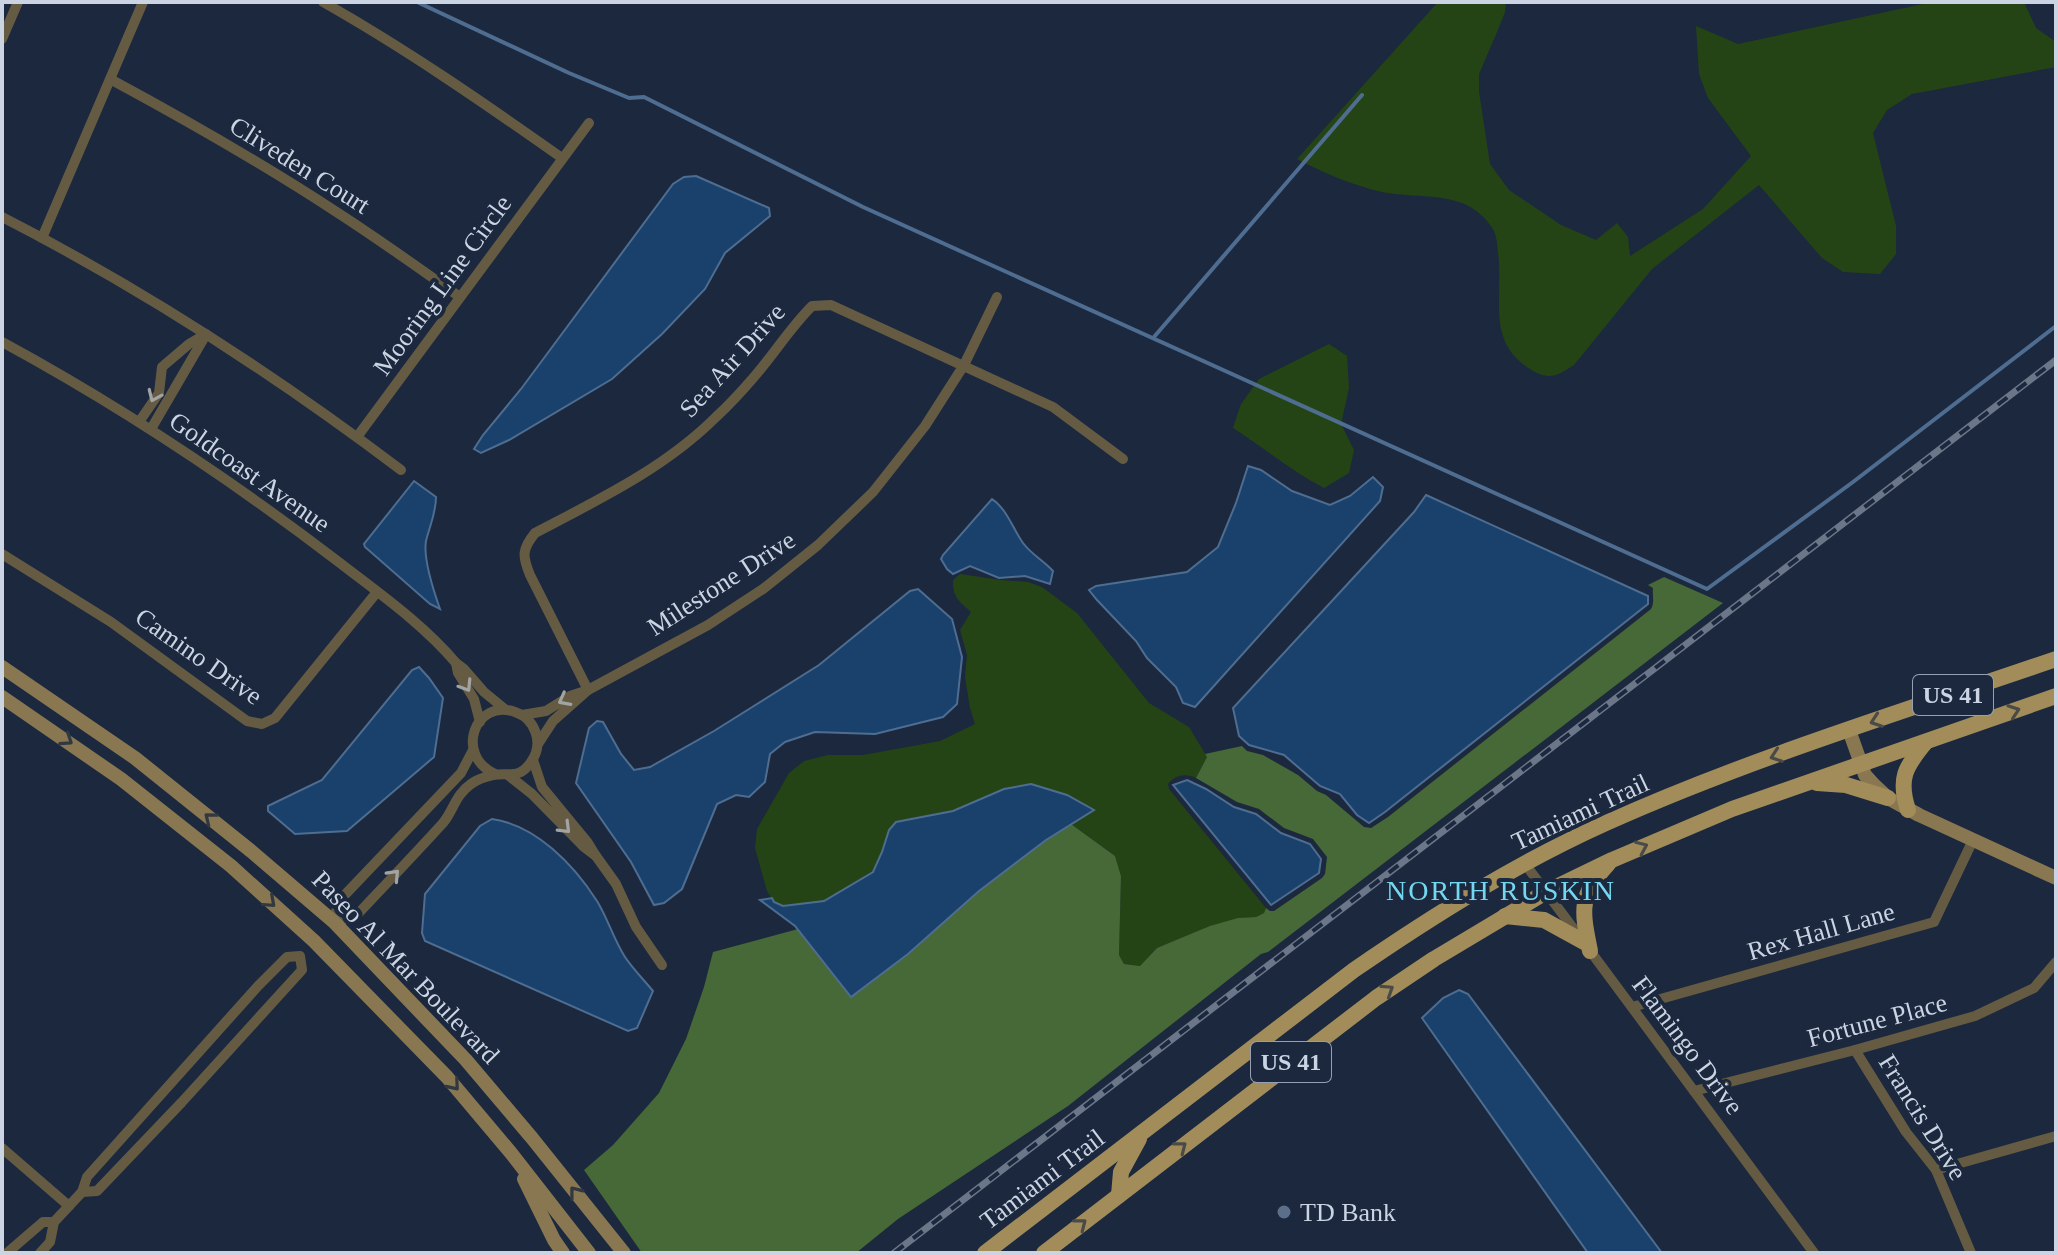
<svg xmlns="http://www.w3.org/2000/svg" width="2058" height="1255" viewBox="0 0 2058 1255" font-family="Georgia,serif">
	<style>
		.green { fill: #254416 }
		.forest { fill: #466937 }
		.water { fill: #19416c; stroke: #4e6d90; stroke-width: 2 }
		.lines { fill: none; stroke-linecap: round; stroke-linejoin: round }
		.stream { stroke: #4e6d90; stroke-width: 4 }
		.street { stroke: #655b43; stroke-width: 10 }
		.secondary { stroke: #887750; stroke-width: 14 }
		.primary { stroke: #a28d5a; stroke-width: 16 }
		.rail-casing { stroke: #6b7689; stroke-width: 7 }
		.rail { stroke: #1b283e; stroke-width: 4; stroke-dasharray: 12; stroke-linecap: butt }
		.oneway { stroke: #a2a4a3 }
		.oneway2 { stroke: #4a4b48 }
		.oneway3 { stroke: #313842 }
		.service-dot { fill: #5c6f8a; stroke: #1b283e; stroke-width: 3 }
		.labels { text-anchor: middle; stroke-width: 8; stroke-linejoin: round; paint-order: stroke }
		.shield { fill: #1b283e; stroke: #96a0b2; stroke-width: 2 }
		.shield-label { font-size: 24px; font-weight: bold; fill: #cbd4e3 }
		.street-label { font-size: 26px; fill: #cbd4e3; stroke: #1b283e }
		.poi-label { font-size: 26px; fill: #cbd4e3; stroke: #1b283e; text-anchor: start }
		.neighbourhood-label { font-size: 28px; letter-spacing: 2px; fill: #73d8ef; stroke: #1b283e }
	</style>
	<rect width="100%" height="100%" fill="#1b283e"/>
	<g class="green">
		<path d="M1438,2H1506L1505,12L1497,32L1479,74V92L1490,164L1509,190L1561,225L1596,240L1617,223L1628,237L1630,256L1703,209L1751,156L1708,98L1699,74L1696,26L1738,44L1932,2H2024L2036,28L2056,42V67L1912,94L1887,110L1873,133L1896,226V254L1880,274L1843,272L1822,258L1759,185L1652,269L1574,365C1557,376 1549,381 1530,369C1485,341 1504,297 1498,253C1497,245 1497,236 1493,229C1467,188 1423,200 1382,192C1352,185 1324,173 1297,159Z"/>
		<path d="M1329,344L1347,356L1349,388L1341,424L1354,450L1349,473L1324,488C1292,471 1264,448 1233,428L1241,404L1259,379Z"/>
		<path d="M960,574L1001,580L1028,582L1042,587L1077,613L1149,703L1189,727L1207,757L1196,778C1187,773 1174,775 1168,784L1169,789L1266,908L1264,913L1256,917L1238,918L1157,948L1140,966L1124,964L1119,955L1121,876L1115,856L1071,824L1093,811L1004,789L953,811L896,822L873,871L824,901L783,906L774,902L767,891L755,848L757,829L789,773L804,761L828,755H863L940,741L975,724L970,708L965,677L967,655L960,630L971,612C958,600 953,598 953,580Z"/>
	</g>
	<path class="forest" d="M1664,577L1723,603L1268,952L1261,954L1068,1106L898,1219L856,1253H642L584,1170L613,1145L659,1093L686,1039L704,987L713,952L798,929L852,996L908,954L979,891L1046,840L1071,824L1115,856L1121,876L1119,955L1124,964L1140,966L1157,948L1210,926L1238,918L1256,917L1264,913L1266,908L1270,911H1274L1322,878L1325,874L1327,857L1313,839L1284,828L1259,809L1237,802L1196,778L1207,757L1205,754L1242,746L1247,751L1263,755L1298,775L1317,791L1326,795L1364,827L1371,828L1388,817L1651,609C1655,602 1652,595 1653,588L1648,585Z"/>
	<g class="water">
		<path d="M696,176L769,208L770,216L725,253L705,289L662,334L612,379L509,440L481,453L474,449L483,435L521,389L673,184L684,177Z"/>
		<path d="M1248,466L1261,470L1292,491L1330,505L1350,496L1373,477L1383,487L1380,501L1195,707L1183,703L1176,687L1147,658L1136,641L1097,600L1089,590L1096,586L1187,572L1218,547L1236,503Z"/>
		<path d="M414,481L436,497C436,513 430,525 426,541C423,558 434,592 440,609L430,604L365,547L364,544Z"/>
		<path d="M1426,495L1648,596V604L1385,812L1369,823L1357,815L1340,794L1320,786L1284,755L1249,745L1239,736L1233,708L1414,512Z"/>
		<path d="M992,499C1007,509 1013,529 1023,543C1031,554 1044,561 1053,571L1050,584L1025,576L999,578L970,566L953,574L947,569L941,559L943,555Z"/>
		<path d="M918,589L952,619L962,657L957,704L943,717L875,734L815,732L785,742L770,754L765,782L749,797L736,795L717,804L682,889L664,903L654,905L631,862L576,783L589,728L597,721L603,722L621,754L634,770L650,767L714,731L819,665L910,591Z"/>
		<path d="M419,667L429,678L443,698L434,757L347,831L295,834L268,811V806L322,780L412,670Z"/>
		<path d="M1187,780L1206,789L1234,807L1256,814L1281,833L1310,844L1321,859L1319,873L1271,905L1173,785Z"/>
		<path d="M1031,784L1067,795L1094,810L1046,840L979,891L908,954L851,997L795,926L760,900L772,898L774,902L783,906L824,901L873,872L882,852L889,830L896,822L953,811L1004,789Z"/>
		<path d="M492,819C536,825 574,865 597,901C608,919 614,940 625,957C633,969 644,980 653,991L637,1028L628,1031L425,941L422,933L425,894L480,826Z"/>
		<path d="M1459,990L1468,994L1662,1253H1588L1422,1018L1443,998Z"/>
	</g>
	<g class="lines">
		<g class="stream">
			<path d="M417,2L569,73L629,98L644,97L863,207L1707,589L1853,482L2056,326"/>
			<path d="M1154,337L1362,95"/>
		</g>
		<g class="street">
			<path d="M323,2C406,49 484,103 562,158"/>
			<path d="M2,39L18,2"/>
			<path d="M110,79C188,121 265,165 338,213C380,240 420,269 460,297"/>
			<path d="M2,217C143,289 275,375 401,470"/>
			<path d="M42,238L143,2"/>
			<path d="M997,297L964,365L925,426L873,492L818,545L763,589L708,625L588,690L530,575C522,556 522,549 535,533C598,500 665,468 716,417C729,405 742,391 754,377C774,354 790,328 812,306L831,305L1053,407L1123,459"/>
			<path d="M2,342C120,406 233,481 340,563C380,594 423,624 456,663"/>
			<path d="M139,422L159,393L162,367L189,344L206,334"/>
			<path d="M151,429L204,338"/>
			<path d="M357,437L589,123"/>
			<path d="M2,554L111,622L247,721L262,724L275,718L377,592"/>
			<path d="M522,715L546,711L570,696L588,690L553,721L538,744"/>
			<path d="M480,722L474,699L458,673L456,663L464,669L484,692L506,710"/>
			<path d="M473,750L461,773L338,902L334,922L355,917C384,886 414,855 443,823C453,811 456,794 471,784C476,780 487,776 493,775C509,772 519,780 531,762C544,744 536,719 515,712C475,698 454,755 495,774"/>
			<path d="M508,775L532,794L584,847L596,856L588,843L542,787L533,760"/>
			<path d="M596,856L616,884L636,927L662,965"/>
			<path d="M1525,864L1579,936"/>
			<path d="M1588,948L1814,1253"/>
			<path d="M300,956L302,970L182,1102L97,1191L82,1192L87,1177L258,986L287,957Z"/>
			<path d="M1632,1007L1934,922L1973,840"/>
			<path d="M1855,1050L1906,1132L1936,1170L1971,1253"/>
			<path d="M1694,1091L1855,1050L1975,1016L2034,988L2056,962"/>
			<path d="M2,1148L69,1206"/>
			<path d="M1936,1170L2056,1136"/>
			<path d="M7,1253L43,1222H54"/>
			<path d="M40,1253L50,1242L54,1222L82,1192"/>
		</g>
		<g class="secondary">
			<path d="M2,667L135,758L251,851L334,922L466,1060L532,1138L624,1253"/>
			<path d="M2,697L121,779L231,866L314,941L447,1077L511,1153L589,1253"/>
			<path d="M1849,730L1865,775L1874,785L1888,798L1919,815L2056,878"/>
			<path d="M524,1179L554,1240L563,1253"/>
		</g>
		<g class="primary">
			<path d="M1817,783L1846,785L1888,798"/>
			<path d="M1908,810C1898,779 1905,767 1925,743"/>
			<path d="M1505,916L1544,920L1584,942"/>
			<path d="M1590,951C1582,911 1578,896 1608,864"/>
			<path d="M1119,1195L1121,1172L1139,1139"/>
			<path d="M985,1253L1354,970C1434,915 1517,863 1606,823C1751,758 1905,711 2056,659"/>
			<path d="M1044,1253L1376,998L1434,959L1546,892L1612,860L1732,809L2056,696"/>
		</g>
		<defs>
			<path id="rail" d="M894,1253L2056,360"/>
		</defs>
		<use href="#rail" class="rail-casing"/>
		<use href="#rail" class="rail"/>
	</g>
	<defs><path id="oneway-chevron" d="M-2-3.5L2.5 0L-2 3.5" fill="none" stroke-width="1.6" stroke-linecap="round" stroke-linejoin="round" transform="scale(2)"/></defs>
	<g class="oneway">
		<use href="#oneway-chevron" transform="translate(154 396) rotate(114)"/>
		<use href="#oneway-chevron" transform="translate(466 686) rotate(58)"/>
		<use href="#oneway-chevron" transform="translate(564 700) rotate(152)"/>
		<use href="#oneway-chevron" transform="translate(565 828) rotate(45)"/>
		<use href="#oneway-chevron" transform="translate(394 875) rotate(-47)"/>
	</g>
	<g class="oneway2">
		<use href="#oneway-chevron" transform="translate(2014 711) rotate(-19)"/>
		<use href="#oneway-chevron" transform="translate(1876 721) rotate(161)"/>
		<use href="#oneway-chevron" transform="translate(1776 756) rotate(161)"/>
		<use href="#oneway-chevron" transform="translate(1642 847) rotate(-24)"/>
		<use href="#oneway-chevron" transform="translate(1388 990) rotate(-33)"/>
		<use href="#oneway-chevron" transform="translate(1181 1147) rotate(-38)"/>
		<use href="#oneway-chevron" transform="translate(1081 1224) rotate(-38)"/>
	</g>
	<g class="oneway3">
		<use href="#oneway-chevron" transform="translate(67 740) rotate(34)"/>
		<use href="#oneway-chevron" transform="translate(210 818) rotate(-141)"/>
		<use href="#oneway-chevron" transform="translate(270 902) rotate(42)"/>
		<use href="#oneway-chevron" transform="translate(454 1085) rotate(50)"/>
		<use href="#oneway-chevron" transform="translate(575 1192) rotate(-128)"/>
	</g>
	<circle class="service-dot" cx="1284" cy="1212" r="8"/>
	<g class="labels">
		<g class="shield">
			<rect x="1913" y="675" width="80" height="40" rx="6"/>
			<rect x="1251" y="1042" width="80" height="40" rx="6"/>
		</g>
		<g class="shield-label">
			<text x="1953" y="703">US 41</text>
			<text x="1291" y="1070">US 41</text>
		</g>
		<g class="street-label">
			<text transform="translate(300 165) rotate(32)" y="9">Cliveden Court</text>
			<text transform="translate(442 285) rotate(-54)" y="9">Mooring Line Circle</text>
			<text transform="translate(732 360) rotate(-48)" y="9">Sea Air Drive</text>
			<text transform="translate(250 472) rotate(35)" y="9">Goldcoast Avenue</text>
			<text transform="translate(721 583) rotate(-33)" y="9">Milestone Drive</text>
			<text transform="translate(199 656) rotate(35)" y="9">Camino Drive</text>
			<text transform="translate(1580 812) rotate(-25)" y="9">Tamiami Trail</text>
			<text transform="translate(1821 931) rotate(-16)" y="9">Rex Hall Lane</text>
			<text transform="translate(406 967) rotate(46)" y="9">Paseo Al Mar Boulevard</text>
			<text transform="translate(1877 1020) rotate(-15)" y="9">Fortune Place</text>
			<text transform="translate(1688 1045) rotate(53)" y="9">Flamingo Drive</text>
			<text transform="translate(1923 1117) rotate(58)" y="9">Francis Drive</text>
			<text transform="translate(1042 1179) rotate(-37)" y="9">Tamiami Trail</text>
		</g>
		<g class="poi-label">
			<text x="1300" y="1221">TD Bank</text>
		</g>
		<g class="neighbourhood-label">
			<text x="1501" y="900">NORTH RUSKIN</text>
		</g>
	</g>
	<rect width="2058" height="1255" fill="none" stroke="#cbd4e3" stroke-width="8"/>
</svg>
